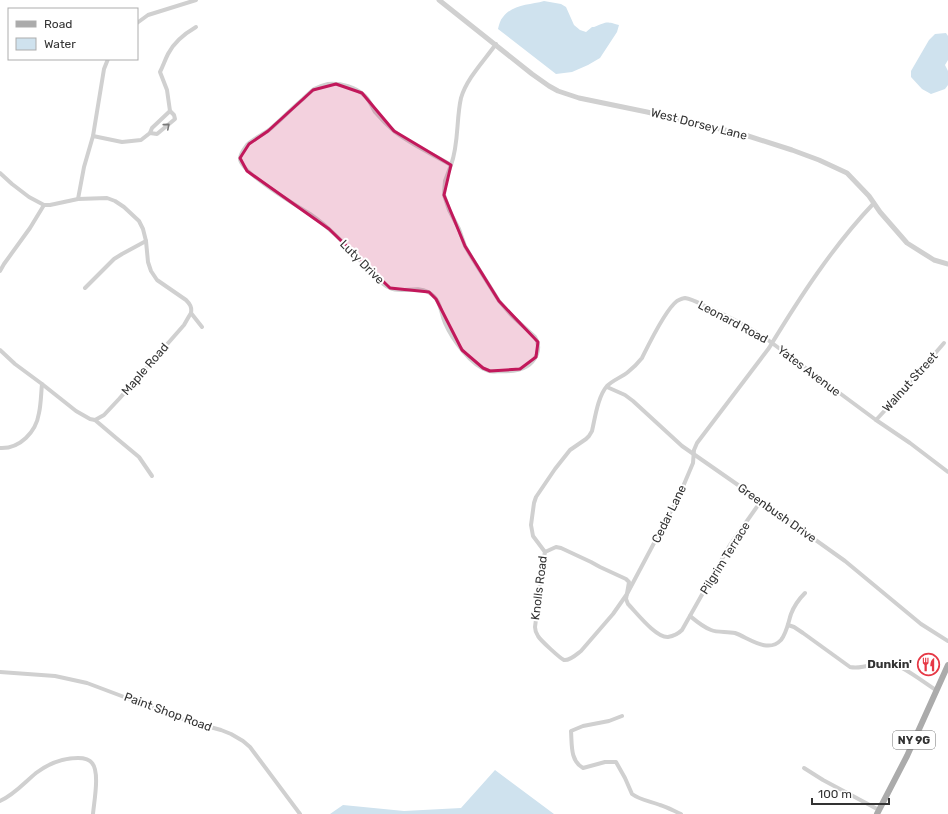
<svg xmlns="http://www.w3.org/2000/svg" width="948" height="814" viewBox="0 0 948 814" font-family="Rubik,sans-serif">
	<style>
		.water { fill: #cfe2ee }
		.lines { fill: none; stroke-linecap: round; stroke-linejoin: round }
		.minor { stroke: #d0d0d0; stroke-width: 4 }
		.tertiary { stroke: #d0d0d0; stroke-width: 5 }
		.primary { stroke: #ababab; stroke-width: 6 }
		.oneway { stroke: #7a7a7a }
		.marked { fill: #c2185b; fill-opacity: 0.2; stroke: #c2185b; stroke-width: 3; stroke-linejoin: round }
		.labels { text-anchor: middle; stroke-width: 4; stroke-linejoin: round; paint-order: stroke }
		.shield { fill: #fff; stroke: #707070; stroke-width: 1 }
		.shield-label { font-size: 11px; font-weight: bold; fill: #333 }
		.street-label { font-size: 12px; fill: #333; stroke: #fff }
		.poi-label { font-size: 12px; font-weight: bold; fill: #333; stroke: #fff; text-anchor: end }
	</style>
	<rect width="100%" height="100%" fill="#fff"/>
	<g class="water">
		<path d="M544,1L561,4L566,7L574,25L580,30L586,32L592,27H594C607,22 605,21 619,25L617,32L600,58L588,65L572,72L556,74L498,29C499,25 500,20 503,17C513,4 530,5 544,1Z"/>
		<path d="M946,33L948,36V60L945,65L948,71V85L945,89L931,94L922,89L911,77V71L929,40L935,34Z"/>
		<path d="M495,770L554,814H330L343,805L404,811L461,808Z"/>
	</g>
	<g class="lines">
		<g class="minor">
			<path d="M137,23L148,15L196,0"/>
			<path d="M328,84C341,83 356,87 365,96C370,101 372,107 375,112C381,119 388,126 395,132C412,145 432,154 451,165L445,181L444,195L449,210L459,229L465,246L472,258L499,301L512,316L535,337C539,343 539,348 537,354C531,369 515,372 501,371C497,371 493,372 489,371C471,366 452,339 445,323C440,311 441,299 428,292C416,285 402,294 390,288C382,285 373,274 367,268C349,249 332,229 310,214C297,206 240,172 240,159C240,154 244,149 247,145C253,139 262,135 269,130C281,120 291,109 303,99C306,96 310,92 314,89C318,87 324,85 328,84Z"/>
			<path d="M150,133L152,128L170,111"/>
			<path d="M93,136L122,142L141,140L150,133L157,134L175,119L174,115L170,111L167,90L160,72C163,66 165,60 168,54C174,42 184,34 196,27"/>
			<path d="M451,165C459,144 456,120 461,98C467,78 484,61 496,44"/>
			<path d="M0,173L12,184L29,197L44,205H50L78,199L107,198L115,201L124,207L139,221L143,229L146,241L148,262L151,271L157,280L186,300C190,304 192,307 191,313L202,327"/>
			<path d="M78,199L84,167L93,136L104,69L108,59"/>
			<path d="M874,203C833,246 800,297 769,348L697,443L694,450L693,463L679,496L627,594L613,614L581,651C577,654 570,661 564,660C561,659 540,640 538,636C536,633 535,630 535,627L539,596L541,571L545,552L533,536L531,525L534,503L536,497L555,469L570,450L586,439L589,436L592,431C595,418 598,396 607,386C613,380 622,377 628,372C633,368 638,363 642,358C649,344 665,310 677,301C679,300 683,298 685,298C692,299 699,303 705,306C728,316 752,328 772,343L876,420L910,443L948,472"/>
			<path d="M0,271L4,264L30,228L44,205"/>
			<path d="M85,288L114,259L122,254L146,241"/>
			<path d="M0,350L15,364L42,384C41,394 41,404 39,413C36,432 20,449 0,448"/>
			<path d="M42,384L76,411L90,419L95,420L115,437L139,457L152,476"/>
			<path d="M607,387L625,395L633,401L682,446L761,501L845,561L921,624L948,641"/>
			<path d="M95,420L104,415L119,399L184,325L188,318L191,313"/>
			<path d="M876,420L901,393L944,343"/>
			<path d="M545,552L556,547L561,548L591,562L600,567L626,579L629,582L626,599L628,604C636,612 656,638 668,637C674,636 678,634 682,630L730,545L761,501"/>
			<path d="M690,616C696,621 703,627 711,630C718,633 727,631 735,633C749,638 768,654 781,640C787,632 788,623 791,614C794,606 799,599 805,593"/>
			<path d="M788,625L794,627L803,633L850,667C863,670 875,662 887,662C898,662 926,684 936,690"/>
			<path d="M0,672L55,676L87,683L188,721L221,730L231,734L243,741L250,747L300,814"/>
			<path d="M622,716L609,721L583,726L571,731C572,744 570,761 583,768L605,762H616L625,778L632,794C640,800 650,801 660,805C667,807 674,811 681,814"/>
			<path d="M804,768L823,780L879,810"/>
			<path d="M0,801C14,795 24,783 36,773C48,764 63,758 78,758C84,758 89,759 92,763C100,772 94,802 93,814"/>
		</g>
		<path class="tertiary" d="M439,0L532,74L549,86L558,91L579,98L647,112L742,134L792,150L819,160L847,173L869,196L880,212L907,243L934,260L948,264"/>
		<path class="primary" d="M877,814L907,756L948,665"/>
	</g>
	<defs><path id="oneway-chevron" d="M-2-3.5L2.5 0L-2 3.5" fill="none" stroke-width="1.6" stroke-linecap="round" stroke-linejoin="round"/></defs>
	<use class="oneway" href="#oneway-chevron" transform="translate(167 126) rotate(-41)"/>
	<path class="marked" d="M336,84L362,93L394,131L451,165L444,195L465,246L499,301L538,342L536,357L520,369L490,371L483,368L462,350L436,299L429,292L390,288L329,229L247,171L240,158L249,144L268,131L313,90Z"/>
	<defs>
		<symbol id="restaurant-ring" viewBox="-11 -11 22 22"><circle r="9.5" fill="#fff" stroke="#e63946" stroke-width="1.5"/><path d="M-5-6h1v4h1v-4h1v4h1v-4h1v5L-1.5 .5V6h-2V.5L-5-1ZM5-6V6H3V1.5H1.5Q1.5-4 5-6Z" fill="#e63946"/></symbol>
	</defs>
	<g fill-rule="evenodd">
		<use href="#restaurant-ring" x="916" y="652" width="25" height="25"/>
	</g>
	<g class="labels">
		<rect class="shield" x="893" y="731" width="42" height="18" rx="3"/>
		<g class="shield-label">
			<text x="914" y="744">NY 9G</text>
		</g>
		<g class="street-label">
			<text transform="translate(699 124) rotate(14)" y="4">West Dorsey Lane</text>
			<text transform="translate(362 262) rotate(45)" y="4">Luty Drive</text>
			<text transform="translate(733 322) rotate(28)" y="4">Leonard Road</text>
			<text transform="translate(145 369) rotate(-49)" y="4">Maple Road</text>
			<text transform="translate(809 371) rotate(37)" y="4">Yates Avenue</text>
			<text transform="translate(910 382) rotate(-48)" y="4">Walnut Street</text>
			<text transform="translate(777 513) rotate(35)" y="4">Greenbush Drive</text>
			<text transform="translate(669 514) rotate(-64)" y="4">Cedar Lane</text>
			<text transform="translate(725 558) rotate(-58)" y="4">Pilgrim Terrace</text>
			<text transform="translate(539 588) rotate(-83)" y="4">Knolls Road</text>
			<text transform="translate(168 712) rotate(20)" y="4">Paint Shop Road</text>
		</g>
		<g class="poi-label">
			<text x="912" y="668">Dunkin'</text>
		</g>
	</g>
	<rect x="8" y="8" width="130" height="52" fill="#ffffff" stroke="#adadad"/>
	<rect x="16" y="21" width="20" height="6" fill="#ababab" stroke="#adadad"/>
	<text x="44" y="28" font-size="12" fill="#333333">Road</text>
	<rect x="16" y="38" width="20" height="12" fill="#cfe2ee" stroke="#adadad"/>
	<text x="44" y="48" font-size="12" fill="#333333">Water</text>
	<path d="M812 798v6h77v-6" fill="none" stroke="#333333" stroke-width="2"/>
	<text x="818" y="798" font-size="12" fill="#333333" stroke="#ffffff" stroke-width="3" paint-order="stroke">100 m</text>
</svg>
